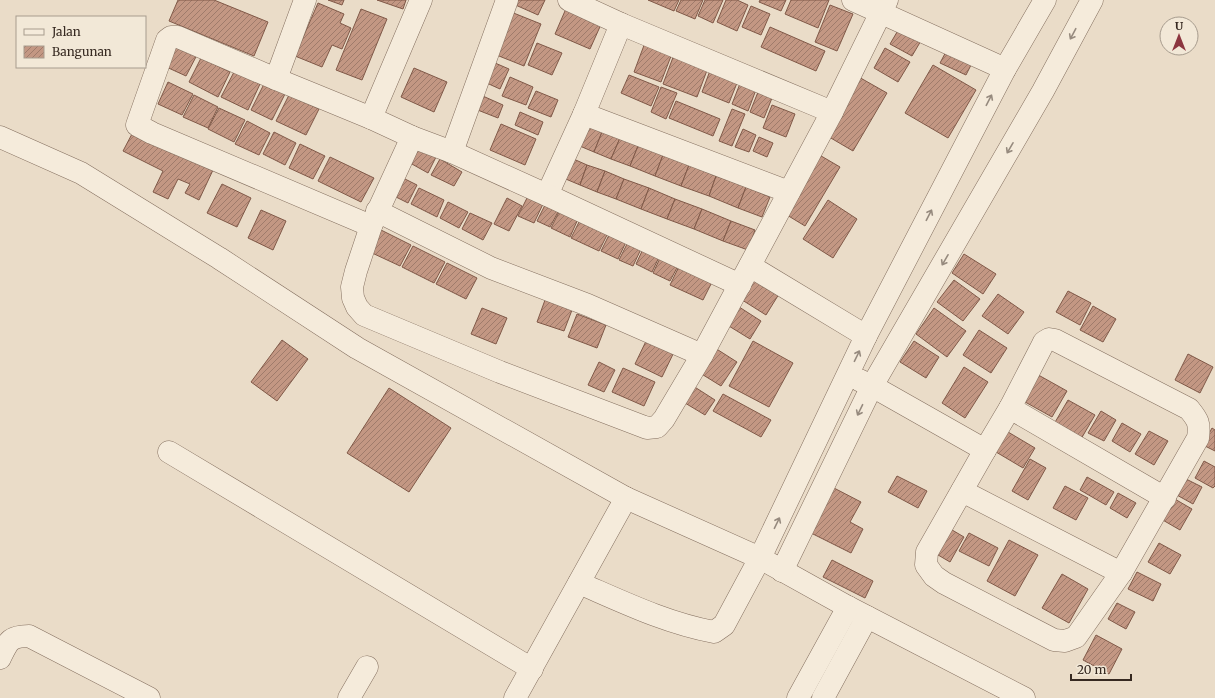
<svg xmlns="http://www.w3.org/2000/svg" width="1215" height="698" viewBox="0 0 1215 698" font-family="Merriweather,serif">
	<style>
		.building { fill: url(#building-hatch); stroke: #805948 }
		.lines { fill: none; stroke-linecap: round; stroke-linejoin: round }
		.minor-casing { stroke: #846f5f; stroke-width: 23 }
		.minor { stroke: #f5ebdb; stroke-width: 22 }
		.oneway { stroke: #968a7e }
	</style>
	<defs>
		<pattern id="building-hatch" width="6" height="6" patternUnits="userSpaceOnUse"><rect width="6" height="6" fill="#c39783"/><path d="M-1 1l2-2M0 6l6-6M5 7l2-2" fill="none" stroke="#9f7b6b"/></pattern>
	</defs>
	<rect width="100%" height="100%" fill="#eadcc8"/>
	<g class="building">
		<path d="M178,0H214L268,22L254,56L169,21Z"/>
		<path d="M328,0H344L342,5Z"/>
		<path d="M377,0H406L403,9Z"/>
		<path d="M513,0H545L538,15L511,3Z"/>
		<path d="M648,0H679L674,11Z"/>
		<path d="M681,0H703L695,19L676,11Z"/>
		<path d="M705,0H723L713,23L698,16Z"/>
		<path d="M726,0H737L748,5L737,31L717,22Z"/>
		<path d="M760,0H786L781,11L759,2Z"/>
		<path d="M791,0H829L818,28L785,14Z"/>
		<path d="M318,3L344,14L340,23L351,28L342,49L332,45L322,67L295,56Z"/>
		<path d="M568,4L603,20L590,49L555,34Z"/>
		<path d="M830,5L853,14L837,51L815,42Z"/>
		<path d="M751,6L770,14L761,35L742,27Z"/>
		<path d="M361,9L387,19L362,80L336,70Z"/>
		<path d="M511,12L541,24L524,66L494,54Z"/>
		<path d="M770,27L825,51L816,71L761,47Z"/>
		<path d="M900,27L922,39L912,56L890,44Z"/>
		<path d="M646,40L673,51L661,82L634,72Z"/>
		<path d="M174,41L198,53L186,76L162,65Z"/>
		<path d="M537,43L562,53L552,75L528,65Z"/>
		<path d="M949,46L974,59L966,75L940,63Z"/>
		<path d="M885,48L910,62L898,82L874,68Z"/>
		<path d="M675,52L709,65L697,97L663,84Z"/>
		<path d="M201,58L230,72L218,97L189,82Z"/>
		<path d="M488,60L509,69L500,89L480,80Z"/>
		<path d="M933,65L976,90L948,138L905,113Z"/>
		<path d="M414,68L447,82L434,112L401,97Z"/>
		<path d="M711,68L739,78L729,103L702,92Z"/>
		<path d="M234,72L260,84L248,110L221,97Z"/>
		<path d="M629,75L659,87L651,106L621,93Z"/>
		<path d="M857,76L887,93L853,151L824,134Z"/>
		<path d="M510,77L533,87L526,105L502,96Z"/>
		<path d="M741,81L757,87L748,111L732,104Z"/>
		<path d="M168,82L193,94L182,115L158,104Z"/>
		<path d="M264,84L285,94L272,120L251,110Z"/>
		<path d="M661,87L677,93L666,119L651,112Z"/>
		<path d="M760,87L774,93L764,118L750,112Z"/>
		<path d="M536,91L558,100L551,117L528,108Z"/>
		<path d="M476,93L503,105L498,118L470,107Z"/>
		<path d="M194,95L218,107L208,128L183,117Z"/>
		<path d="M289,95L319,109L306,135L276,121Z"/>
		<path d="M676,101L720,119L713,136L669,118Z"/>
		<path d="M772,105L795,114L786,137L763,128Z"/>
		<path d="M219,108L245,120L234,142L208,129Z"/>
		<path d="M732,109L745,114L732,146L719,141Z"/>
		<path d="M520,112L543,122L538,135L515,125Z"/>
		<path d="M247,121L270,133L259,155L235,144Z"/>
		<path d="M501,124L536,139L525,165L490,150Z"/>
		<path d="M583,124L602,132L594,152L575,144Z"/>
		<path d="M743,129L756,135L749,152L735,147Z"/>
		<path d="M133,132L213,170L199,200L185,193L190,184L178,179L168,199L153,192L163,171L123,151Z"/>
		<path d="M274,132L296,143L285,165L263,154Z"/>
		<path d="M602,132L620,138L611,159L594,152Z"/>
		<path d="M759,137L773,143L767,157L753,151Z"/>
		<path d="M620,138L638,146L630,166L611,159Z"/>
		<path d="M300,144L325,156L313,179L289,168Z"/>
		<path d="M412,144L436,157L428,173L403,159Z"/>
		<path d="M638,146L663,155L655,176L630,166Z"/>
		<path d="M816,153L840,167L805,226L782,212Z"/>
		<path d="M663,155L689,165L681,186L655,176Z"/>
		<path d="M330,157L374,178L361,202L318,181Z"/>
		<path d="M569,157L587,165L580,185L561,177Z"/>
		<path d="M440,159L462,172L454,186L431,175Z"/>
		<path d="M587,165L605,171L597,192L580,185Z"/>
		<path d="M689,165L716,176L709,196L681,186Z"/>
		<path d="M605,171L624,179L616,199L597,192Z"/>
		<path d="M716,176L746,187L738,208L709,196Z"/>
		<path d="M401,177L417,185L408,203L392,195Z"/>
		<path d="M624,179L649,188L641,209L616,199Z"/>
		<path d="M222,184L251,198L237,227L207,213Z"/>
		<path d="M746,187L770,197L762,217L738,208Z"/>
		<path d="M419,188L444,200L437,217L411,204Z"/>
		<path d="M649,188L675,199L667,219L641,209Z"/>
		<path d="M528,196L543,204L534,223L518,216Z"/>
		<path d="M507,198L522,206L509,231L494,224Z"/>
		<path d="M675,199L702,209L694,229L667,219Z"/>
		<path d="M828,200L857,219L833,258L803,239Z"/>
		<path d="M448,202L468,212L459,228L440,218Z"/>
		<path d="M545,205L558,212L550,227L537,221Z"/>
		<path d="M702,209L731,221L723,241L694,229Z"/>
		<path d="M261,210L286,221L273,250L248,238Z"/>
		<path d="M560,210L578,219L570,237L551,228Z"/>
		<path d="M470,213L492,223L483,240L462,229Z"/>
		<path d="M580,220L608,233L599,251L571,238Z"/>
		<path d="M731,221L755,230L748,250L723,241Z"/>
		<path d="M381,230L411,245L400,266L370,252Z"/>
		<path d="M610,233L626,242L618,259L601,251Z"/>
		<path d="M628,242L641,249L633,266L619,260Z"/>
		<path d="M413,246L445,262L434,283L402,267Z"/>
		<path d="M644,247L660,255L652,272L636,264Z"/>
		<path d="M964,254L996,274L983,294L952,273Z"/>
		<path d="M661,256L679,264L670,281L653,273Z"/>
		<path d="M682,260L715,276L703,300L670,285Z"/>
		<path d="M447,263L477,278L466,299L436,284Z"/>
		<path d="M752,277L779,294L766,315L739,298Z"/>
		<path d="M954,280L980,299L963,321L937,302Z"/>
		<path d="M1068,291L1091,303L1080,325L1056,312Z"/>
		<path d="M998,294L1024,312L1008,334L982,316Z"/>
		<path d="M545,300L572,310L564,331L537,322Z"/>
		<path d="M736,305L761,321L750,339L724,323Z"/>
		<path d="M1093,306L1116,319L1103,342L1080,330Z"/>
		<path d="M482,308L507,318L496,344L471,334Z"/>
		<path d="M934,308L966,331L947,357L916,334Z"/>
		<path d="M577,314L606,325L597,348L568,337Z"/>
		<path d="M979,330L1007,348L991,373L963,355Z"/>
		<path d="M648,337L675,350L662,377L635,364Z"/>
		<path d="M282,340L308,359L277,401L251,382Z"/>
		<path d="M753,341L793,363L769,407L729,386Z"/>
		<path d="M914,341L939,357L926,378L900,362Z"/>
		<path d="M715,348L737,362L721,386L700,373Z"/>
		<path d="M1188,354L1213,367L1200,393L1175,380Z"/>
		<path d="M599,362L615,370L604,392L588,385Z"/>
		<path d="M964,367L988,382L965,418L942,403Z"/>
		<path d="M623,368L655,382L644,406L612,392Z"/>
		<path d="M1033,372L1067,391L1052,417L1018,398Z"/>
		<path d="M690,384L715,400L705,415L680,400Z"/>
		<path d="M389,388L451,428L409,492L347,453Z"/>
		<path d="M723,394L771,420L761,437L713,411Z"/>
		<path d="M1068,400L1095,415L1081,439L1054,424Z"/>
		<path d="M1101,411L1116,420L1104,441L1088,433Z"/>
		<path d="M1122,423L1141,434L1130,452L1112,441Z"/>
		<path d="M1212,428L1215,430V451L1203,445Z"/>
		<path d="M1003,429L1035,448L1023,468L991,449Z"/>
		<path d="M1149,431L1168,441L1154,465L1135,454Z"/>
		<path d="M1030,459L1046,468L1028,500L1012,491Z"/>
		<path d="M1204,461L1215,467V486L1213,488L1195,478Z"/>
		<path d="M897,476L927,491L918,508L888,492Z"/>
		<path d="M1087,477L1114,492L1106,505L1080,490Z"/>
		<path d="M1184,478L1202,487L1193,504L1175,494Z"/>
		<path d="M1065,486L1088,498L1076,520L1053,508Z"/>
		<path d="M832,487L861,502L850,522L863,529L851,553L809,532Z"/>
		<path d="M1118,493L1136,503L1127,518L1110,508Z"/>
		<path d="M1173,498L1192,509L1180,530L1161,519Z"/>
		<path d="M947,527L964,537L950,562L933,552Z"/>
		<path d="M969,533L998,548L989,566L959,551Z"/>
		<path d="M1009,540L1038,555L1015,596L987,581Z"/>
		<path d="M1159,543L1181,555L1170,574L1148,562Z"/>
		<path d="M832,560L873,581L865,598L823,577Z"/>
		<path d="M1137,572L1161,584L1153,601L1128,589Z"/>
		<path d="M1062,574L1088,589L1069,623L1042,608Z"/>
		<path d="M1117,603L1135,612L1126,629L1108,619Z"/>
		<path d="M1096,635L1122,649L1109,674L1083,660Z"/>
	</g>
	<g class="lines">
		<defs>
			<g id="minor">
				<path d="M569,0L621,24L832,112L887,0"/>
				<path d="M853,0L1005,69"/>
				<path d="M621,24L584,114L789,192"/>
				<path d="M276,79L305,0"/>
				<path d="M371,118L421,0"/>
				<path d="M0,137L81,173L219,258L357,348L626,498L760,558L848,607L1024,698"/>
				<path d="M412,137L371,226L356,271L352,287L353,298L357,307L364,315L500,372L647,428L657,427L664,419L702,355L832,112"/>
				<path d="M452,152L507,0"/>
				<path d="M547,195L584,114"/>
				<path d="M377,211L491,268L588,305L702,355"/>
				<path d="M371,226L152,133L137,125L167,40L171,37H178L276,79L371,118L412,137L452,152L547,195L740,285"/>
				<path d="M750,266L866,336"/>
				<path d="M1049,339L1055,340L1189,409C1198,420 1200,423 1198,438L1121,573L1076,637L1065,641L1054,640L944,583L934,576L926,565L927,552L985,450L1010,408L1042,346L1044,342Z"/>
				<path d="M859,380L872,386L985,450"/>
				<path d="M1010,408L1165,498"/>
				<path d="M169,452L532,669"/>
				<path d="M962,491L1121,573"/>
				<path d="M782,571L872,386L1043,91L1092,0"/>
				<path d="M579,583C623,602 666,623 714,632L724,625L760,558L866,336L1005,69L1045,0"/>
				<path d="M0,658C8,642 9,636 29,636L149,698"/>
				<path d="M349,698L367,667"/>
				<path d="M515,698L626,498"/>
				<path d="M798,698L848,607"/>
				<path d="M823,698L867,617"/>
			</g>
		</defs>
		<use href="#minor" class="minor-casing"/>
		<use href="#minor" class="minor"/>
	</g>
	<defs><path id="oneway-shaft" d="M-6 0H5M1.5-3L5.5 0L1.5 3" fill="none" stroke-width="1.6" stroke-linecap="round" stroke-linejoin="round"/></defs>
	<g class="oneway">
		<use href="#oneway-shaft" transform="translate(1073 34) rotate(118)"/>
		<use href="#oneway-shaft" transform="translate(989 100) rotate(-63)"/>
		<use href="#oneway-shaft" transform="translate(1010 148) rotate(120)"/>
		<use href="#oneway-shaft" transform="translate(929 215) rotate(-63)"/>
		<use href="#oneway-shaft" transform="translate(945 260) rotate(120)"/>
		<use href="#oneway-shaft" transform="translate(857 356) rotate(-64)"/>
		<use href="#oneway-shaft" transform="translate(860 410) rotate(116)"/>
		<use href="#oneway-shaft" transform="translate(777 523) rotate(-64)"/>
	</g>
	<rect x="16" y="16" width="130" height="52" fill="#f2e8d7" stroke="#a79c8e"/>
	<rect x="24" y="29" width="20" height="6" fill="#f5ebdb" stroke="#a79c8e"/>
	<text x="52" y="36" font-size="12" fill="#362921">Jalan</text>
	<rect x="24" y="46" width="20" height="12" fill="url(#building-hatch)" stroke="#a79c8e"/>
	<text x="52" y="56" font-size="12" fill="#362921">Bangunan</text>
	<g transform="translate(1179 36)"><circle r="19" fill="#f2e8d7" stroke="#a79c8e"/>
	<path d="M0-3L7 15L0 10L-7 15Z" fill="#8c363f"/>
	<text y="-6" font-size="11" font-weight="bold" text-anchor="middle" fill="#362921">U</text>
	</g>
	<path d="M1071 674v6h60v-6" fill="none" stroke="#362921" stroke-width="2"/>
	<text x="1077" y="674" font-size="12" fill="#362921" stroke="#f2e8d7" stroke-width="3" paint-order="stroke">20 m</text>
</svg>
